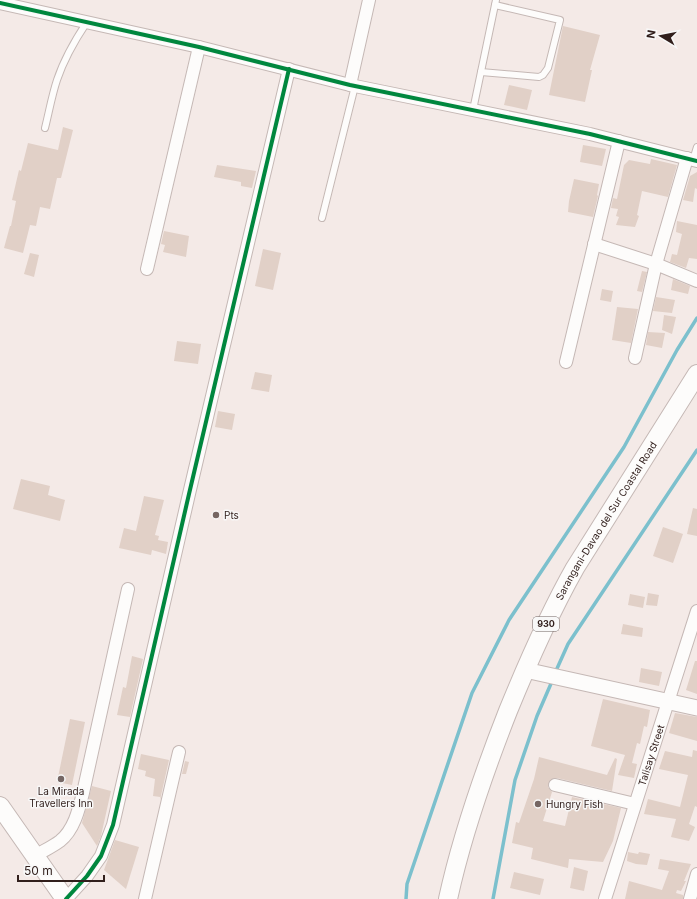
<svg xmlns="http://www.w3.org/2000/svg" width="697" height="899" viewBox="0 0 697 899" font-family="Inter,sans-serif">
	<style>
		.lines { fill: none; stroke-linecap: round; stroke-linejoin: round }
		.stream { stroke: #7cc0cd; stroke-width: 3.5 }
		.building { fill: #e1d0c7 }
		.service-casing { stroke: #c5b8b5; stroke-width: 8 }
		.minor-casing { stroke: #c5b8b5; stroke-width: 14 }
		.tertiary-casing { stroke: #c5b8b5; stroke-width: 17 }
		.primary-casing { stroke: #c5b8b5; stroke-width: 20 }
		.service { stroke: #fdfcfb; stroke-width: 6 }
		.minor { stroke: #fdfcfb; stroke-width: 12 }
		.tertiary { stroke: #fdfcfb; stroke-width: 15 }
		.primary { stroke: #fdfcfb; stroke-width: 18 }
		.cycleway-casing { stroke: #f8f8f8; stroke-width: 6 }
		.cycleway { stroke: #00873e; stroke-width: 4 }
		.poi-dot { fill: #756663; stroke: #f8f8f8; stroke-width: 1.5 }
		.labels { text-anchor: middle; stroke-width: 3; stroke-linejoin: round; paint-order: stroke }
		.shield { fill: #f8f8f8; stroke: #6d605e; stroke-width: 1 }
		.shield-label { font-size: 9px; font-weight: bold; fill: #311f1c }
		.poi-label { font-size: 10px; fill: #311f1c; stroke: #f8f8f8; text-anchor: start }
		.street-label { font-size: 10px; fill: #311f1c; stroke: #f8f8f8 }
	</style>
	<rect width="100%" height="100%" fill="#f4eae7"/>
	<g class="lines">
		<g class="stream">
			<path d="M555,673L568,644L697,450"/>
			<path d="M406,899L407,884L472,693L509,620L624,447L677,350L697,318"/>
			<path d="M493,899L515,780L537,716L553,679"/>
		</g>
	</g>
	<g class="building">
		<path d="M563,26L600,35L590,70H592L585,102L549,95Z"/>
		<path d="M509,85L532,90L527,110L504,105Z"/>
		<path d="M63,127L73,130L61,178H57L50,209L40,207L36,226L30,225L23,253L4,248L10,226H11L16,201L12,200L19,170L21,171L28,143L58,150Z"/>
		<path d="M583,145L606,149L602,166L580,162Z"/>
		<path d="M651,159L677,165L668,197L642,191L637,215L639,216L635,227L616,225L619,217L616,216L618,209L611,208L613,198L617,199L624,165L629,160L650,164Z"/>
		<path d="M217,165L256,171L252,188L241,186V182L214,177Z"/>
		<path d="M697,172V189L695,188L693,202L683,200L690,176Z"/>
		<path d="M574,179L599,184L597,195L598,196L593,217L568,212L569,201Z"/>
		<path d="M677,221L697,225V259L689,258L686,268L670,262L672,254L677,255L682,234L676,232Z"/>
		<path d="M164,231L189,236L186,257L163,252L165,245L161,244Z"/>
		<path d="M263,249L281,253L273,290L255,286Z"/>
		<path d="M30,253L39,255L34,277L24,274Z"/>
		<path d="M642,271L647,272L642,292L637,291Z"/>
		<path d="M673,279L690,286L688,294L671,290Z"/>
		<path d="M602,289L613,291L611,302L600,300Z"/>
		<path d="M656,297L675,300L672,313L653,311Z"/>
		<path d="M617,307L638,309L631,343L612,340Z"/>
		<path d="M664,315L676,317L672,334L662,330Z"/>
		<path d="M648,332L665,333L662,348L646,345Z"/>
		<path d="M177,341L201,344L198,364L174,361Z"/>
		<path d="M255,372L272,375L269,392L251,389Z"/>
		<path d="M218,411L235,414L232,430L215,427Z"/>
		<path d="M21,479L50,486L48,495L65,500L60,521L13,509Z"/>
		<path d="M144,496L164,500L155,535L159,536L158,540L168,542L166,554L152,550L151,555L119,548L124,528L136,531Z"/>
		<path d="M693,508L697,509V536L687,534Z"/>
		<path d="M663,527L683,534L673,563L653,556Z"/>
		<path d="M648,593L659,595L657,606L646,605Z"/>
		<path d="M630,594L645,597L643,608L628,605Z"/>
		<path d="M623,624L643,628L642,637L621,634Z"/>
		<path d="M132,656L143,659L130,717L117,715L123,687L126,688Z"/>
		<path d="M695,661H697V694L686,690Z"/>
		<path d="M641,668L662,672L659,686L639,682Z"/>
		<path d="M603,699L650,710L647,727L644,726L640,744L637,743L632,763L637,764L634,778L618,775L625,755L591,746Z"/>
		<path d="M675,713L697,717V741L669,733Z"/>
		<path d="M70,719L85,722L72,785L57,782Z"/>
		<path d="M693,750L697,751V807L695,806L689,824L695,827L689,841L671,837L676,819L644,814L648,799L680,807L688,775L659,769L665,751L692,757Z"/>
		<path d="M141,754L169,760L160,800V797L153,796L155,779L145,776L146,771L138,769Z"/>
		<path d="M539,757L607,775L615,758L617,759L612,791L557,778L550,780L548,787L552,792L543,821L565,826L572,797L621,808L613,841L603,862L569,859L568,868L531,859L533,848L512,843L516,822L519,823L534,779Z"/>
		<path d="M185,761L189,762L186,774H182Z"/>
		<path d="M92,786L111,791L101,836L97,846L82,823Z"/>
		<path d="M115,840L139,847L126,889L104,870Z"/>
		<path d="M628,852L638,854L639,852L650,854L647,865L636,864L627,861Z"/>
		<path d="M660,859L691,864L684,881H686L681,891L677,890L676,893L683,895V899H625L629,881L662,890L669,871L658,869Z"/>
		<path d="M574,867L588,871L584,891L570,888Z"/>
		<path d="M514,872L544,879L540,895L510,888Z"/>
	</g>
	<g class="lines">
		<defs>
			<g id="service">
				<path d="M481,72L539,77L543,75L548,68L560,20L495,5"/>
				<path d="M473,110L496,0"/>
				<path d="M45,128C49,112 52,95 57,80C64,59 75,40 87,22"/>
				<path d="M693,160L697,147"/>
				<path d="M322,218L355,86"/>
			</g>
			<g id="minor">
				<path d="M0,3L199,47L350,85L590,134L697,161"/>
				<path d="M350,85L369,0"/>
				<path d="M594,244L656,264L697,281"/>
				<path d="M147,269L199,47"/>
				<path d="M635,358L656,264L687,158"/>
				<path d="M566,362L619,141"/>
				<path d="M555,785L635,804"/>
				<path d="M35,856C43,851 52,847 60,841C74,830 79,809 83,793L128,589"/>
				<path d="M66,899L87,876L101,856L113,825L189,494L289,69"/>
				<path d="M145,899L179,752"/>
				<path id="s1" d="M605,899L697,611"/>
				<path d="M690,899L697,874"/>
			</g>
			<path id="tertiary" d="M525,670L697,708"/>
			<g id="primary">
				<path d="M0,806L65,899"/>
				<path id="s2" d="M448,899C462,835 484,772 508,711C528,662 549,614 575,568L697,374"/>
			</g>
		</defs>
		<use href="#service" class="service-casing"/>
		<use href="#minor" class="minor-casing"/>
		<use href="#tertiary" class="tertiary-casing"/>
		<use href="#primary" class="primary-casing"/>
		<use href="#service" class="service"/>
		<use href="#minor" class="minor"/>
		<use href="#tertiary" class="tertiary"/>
		<use href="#primary" class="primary"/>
		<defs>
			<g id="cycleway">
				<path d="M0,3L199,47L350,85L590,134L697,161"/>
				<path d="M66,899L87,876L101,856L113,825L189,494L289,69"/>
			</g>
		</defs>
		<use href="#cycleway" class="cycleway-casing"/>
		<use href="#cycleway" class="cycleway"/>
	</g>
	<g class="poi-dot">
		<circle cx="216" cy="515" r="4"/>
		<circle cx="61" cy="779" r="4"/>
		<circle cx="538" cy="804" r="4"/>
	</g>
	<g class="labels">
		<rect class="shield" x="533" y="617" width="26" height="14" rx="3"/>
		<g class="shield-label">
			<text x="546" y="627">930</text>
		</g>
		<g class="poi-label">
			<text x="224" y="519">Pts</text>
			<text x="61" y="795" text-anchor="middle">La Mirada<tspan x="61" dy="12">Travellers Inn</tspan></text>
			<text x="546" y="808">Hungry Fish</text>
		</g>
		<g class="street-label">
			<text dy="4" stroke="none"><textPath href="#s2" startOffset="412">Sarangani-Davao del Sur Coastal Road</textPath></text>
			<text dy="4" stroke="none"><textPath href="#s1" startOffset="151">Talisay Street</textPath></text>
		</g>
	</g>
	<g transform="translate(661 36) rotate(280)" stroke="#f8f8f8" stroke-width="3" paint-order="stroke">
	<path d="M0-3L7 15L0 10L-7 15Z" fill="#311f1c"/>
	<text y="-6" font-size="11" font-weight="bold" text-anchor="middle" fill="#311f1c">N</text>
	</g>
	<path d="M18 875v6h86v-6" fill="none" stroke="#311f1c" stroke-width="2"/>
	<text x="24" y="875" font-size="12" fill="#311f1c" stroke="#f8f8f8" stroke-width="3" paint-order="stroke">50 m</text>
</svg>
